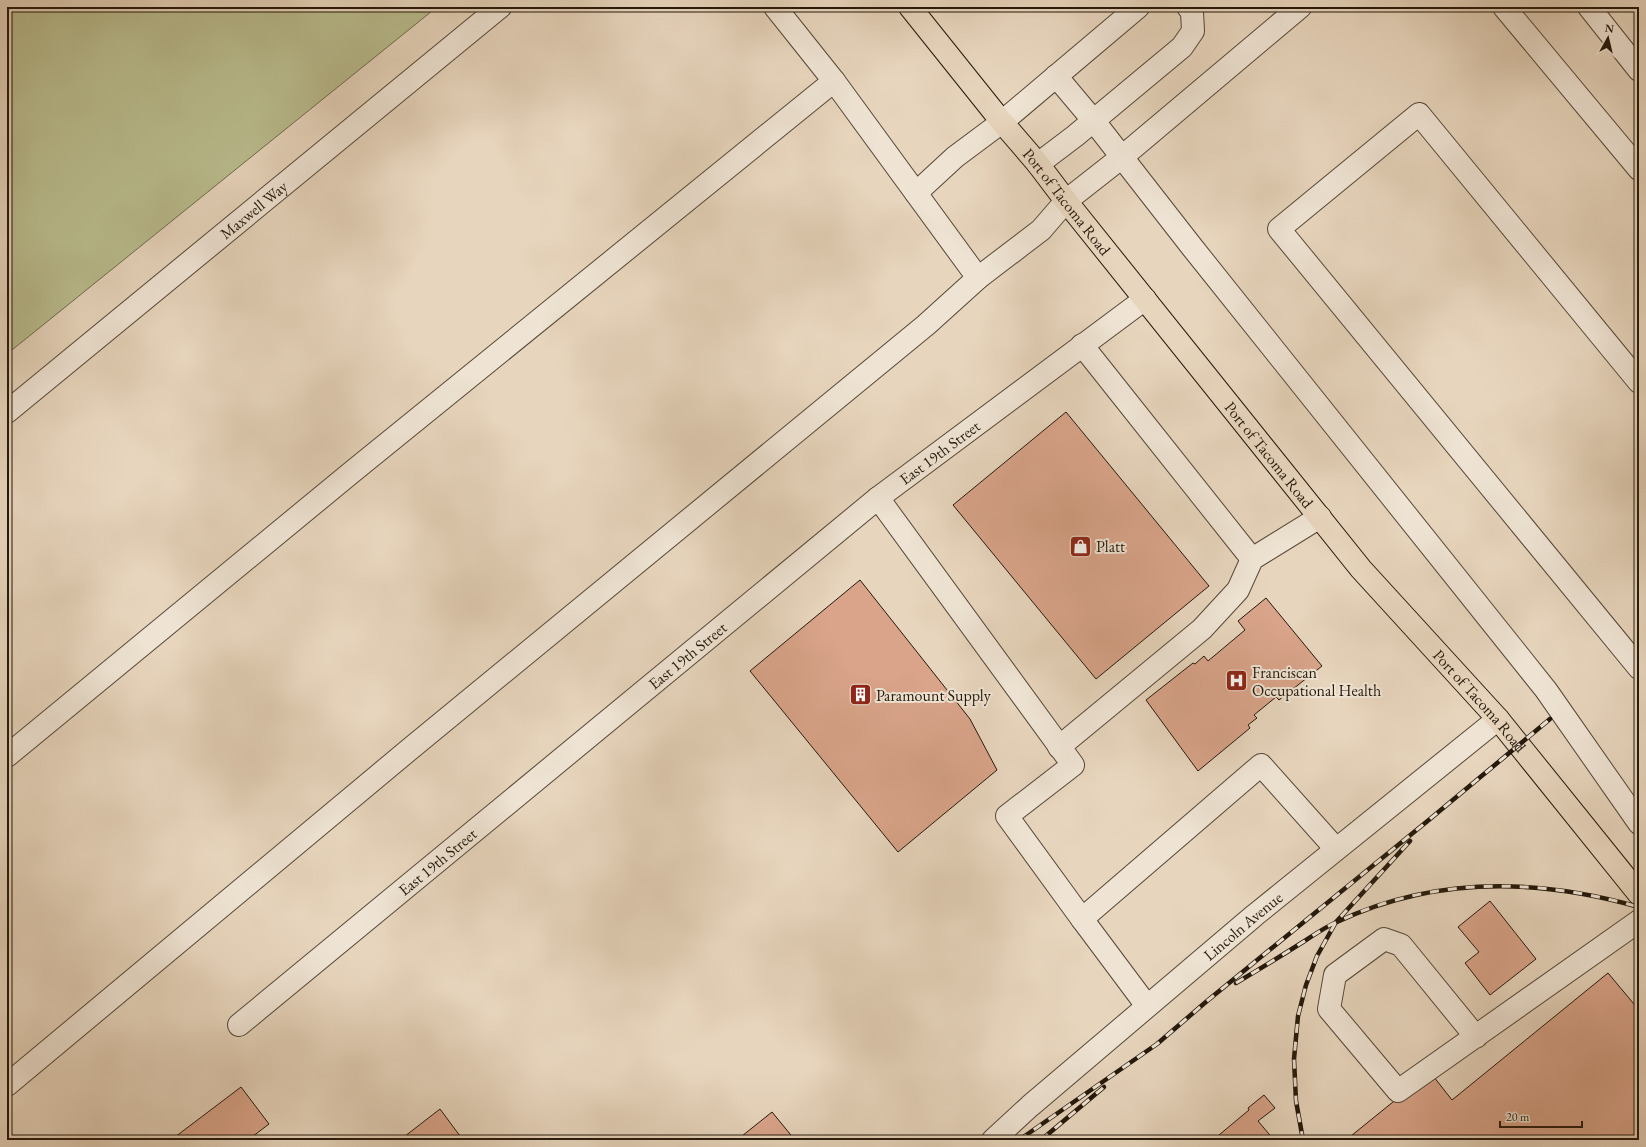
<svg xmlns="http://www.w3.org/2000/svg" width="1646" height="1147" viewBox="0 0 1646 1147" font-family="'EB Garamond',serif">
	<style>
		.green { fill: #b9bc8e; stroke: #6e6a4c }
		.building { fill: #d9a48a; stroke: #24180b }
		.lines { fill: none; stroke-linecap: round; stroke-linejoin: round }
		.minor-casing { stroke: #554738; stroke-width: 24 }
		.major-casing { stroke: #24180b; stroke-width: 24 }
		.minor { stroke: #efe4d4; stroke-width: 22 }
		.major { stroke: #e7d5bd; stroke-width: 22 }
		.rail-casing { stroke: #24180b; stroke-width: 4.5 }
		.rail { stroke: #efe4d4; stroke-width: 3; stroke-dasharray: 9; stroke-linecap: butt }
		.labels { text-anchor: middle; stroke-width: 4; stroke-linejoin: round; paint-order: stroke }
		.street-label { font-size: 16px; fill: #24180b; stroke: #efe4d4 }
		.poi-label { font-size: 16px; fill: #24180b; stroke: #efe4d4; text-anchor: start }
	</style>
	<rect width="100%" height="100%" fill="#e7d5bd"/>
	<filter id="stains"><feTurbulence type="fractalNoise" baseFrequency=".005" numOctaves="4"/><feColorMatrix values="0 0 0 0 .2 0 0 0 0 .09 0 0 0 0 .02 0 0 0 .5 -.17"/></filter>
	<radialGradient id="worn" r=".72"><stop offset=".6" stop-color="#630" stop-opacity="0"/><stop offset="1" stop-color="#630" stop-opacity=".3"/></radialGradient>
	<path class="green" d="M7,7H437L7,354Z"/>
	<g class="building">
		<path d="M1066,412L1209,586L1096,679L953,505Z"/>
		<path d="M860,580L970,719L997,770L898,852L750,671Z"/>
		<path d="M1266,598L1322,666L1279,700L1276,697L1254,715L1257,718L1248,725L1250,728L1198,771L1146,700L1193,663L1195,664L1204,656L1208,661L1245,630L1238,621Z"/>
		<path d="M1490,901L1536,959L1490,995L1465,963L1479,952L1458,927Z"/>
		<path d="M1608,973L1639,1010L1638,1140H1346L1430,1072L1452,1100Z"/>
		<path d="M241,1087L269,1124L248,1140H171Z"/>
		<path d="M1264,1095L1275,1108L1258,1121L1274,1140H1213L1249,1110L1248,1108Z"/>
		<path d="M440,1109L463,1140H400Z"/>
		<path d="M772,1112L795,1140H737Z"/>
	</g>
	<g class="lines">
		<defs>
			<g id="minor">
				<path d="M775,7L834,81L978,278L1041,230L1066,201L1122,157L1300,7"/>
				<path d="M1504,7L1639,169"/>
				<path d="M1589,7L1639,70"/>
				<path d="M1056,76L1093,120L1192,247L1546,690L1639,823"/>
				<path d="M1038,164L1075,136L1182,47L1193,31L1192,12L1188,7"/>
				<path d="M916,193L955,157L1002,122L1138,7"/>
				<path d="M1082,345L1252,559"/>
				<path d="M1639,382L1419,114L1279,229L1639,668"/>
				<path id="s1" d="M7,412L500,7"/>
				<path d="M878,498L1073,765L1007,816L1082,919L1261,765L1336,849"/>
				<path d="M1059,747L1202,629L1238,590L1252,559L1320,517"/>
				<path d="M7,756L352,472L834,81"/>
				<path d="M1082,919L1147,1006"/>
				<path id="s2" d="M239,1025L878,498L1145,299"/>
				<path d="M1476,1037L1401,945L1384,939L1335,975L1329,1009L1398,1091L1639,921"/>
				<path d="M7,1085L410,749L926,325L978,278"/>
				<path id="s3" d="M993,1140L1030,1106L1255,915L1498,719"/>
			</g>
			<g id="major">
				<path id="s4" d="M910,7L1002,122L1038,164L1066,201L1361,569L1498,719L1639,894"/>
			</g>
		</defs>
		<use href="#minor" class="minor-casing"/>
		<use href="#major" class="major-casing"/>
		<use href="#minor" class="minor"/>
		<use href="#major" class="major"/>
		<defs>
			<g id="rail">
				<path d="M1236,983C1258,970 1281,956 1303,942C1314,935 1325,927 1337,922C1434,876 1537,878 1639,907"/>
				<path d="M1019,1140L1157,1044L1207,1001L1430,819L1550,719"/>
				<path d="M1041,1140L1104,1087"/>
				<path d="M1303,1140L1296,1101L1294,1059L1298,1016L1306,985L1317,956L1336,922L1410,841"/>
			</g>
		</defs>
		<use href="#rail" class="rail-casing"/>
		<use href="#rail" class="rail"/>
	</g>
	<defs>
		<symbol id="shop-square" viewBox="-11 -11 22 22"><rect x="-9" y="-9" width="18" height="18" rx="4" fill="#8f2418" stroke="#efe4d4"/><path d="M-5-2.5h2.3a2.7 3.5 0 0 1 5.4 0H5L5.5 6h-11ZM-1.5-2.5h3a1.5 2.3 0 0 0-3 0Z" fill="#fff"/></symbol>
		<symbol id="hospital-square" viewBox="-11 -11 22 22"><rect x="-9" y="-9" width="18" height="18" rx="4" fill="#8f2418" stroke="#efe4d4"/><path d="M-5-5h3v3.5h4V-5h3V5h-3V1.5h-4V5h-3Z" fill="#fff"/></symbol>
		<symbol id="building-square" viewBox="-11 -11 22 22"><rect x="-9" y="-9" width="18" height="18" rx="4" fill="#8f2418" stroke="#efe4d4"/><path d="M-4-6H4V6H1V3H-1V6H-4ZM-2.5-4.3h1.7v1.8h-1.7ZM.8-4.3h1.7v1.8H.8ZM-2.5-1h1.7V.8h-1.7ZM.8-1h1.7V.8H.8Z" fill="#fff"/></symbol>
	</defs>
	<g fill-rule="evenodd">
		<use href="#shop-square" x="1068" y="534" width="25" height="25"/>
		<use href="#hospital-square" x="1224" y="668" width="25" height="25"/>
		<use href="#building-square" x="848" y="682" width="25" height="25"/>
	</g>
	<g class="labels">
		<g class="street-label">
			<text dy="6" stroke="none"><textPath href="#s4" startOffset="250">Port of Tacoma Road</textPath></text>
			<text dy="6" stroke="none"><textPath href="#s1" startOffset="319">Maxwell Way</textPath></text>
			<text dy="6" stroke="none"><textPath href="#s2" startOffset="905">East 19th Street</textPath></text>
			<text dy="6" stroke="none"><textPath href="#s4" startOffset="574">Port of Tacoma Road</textPath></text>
			<text dy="6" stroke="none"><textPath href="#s2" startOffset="581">East 19th Street</textPath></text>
			<text dy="6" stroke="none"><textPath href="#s4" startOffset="898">Port of Tacoma Road</textPath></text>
			<text dy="6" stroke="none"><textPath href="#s2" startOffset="257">East 19th Street</textPath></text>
			<text dy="6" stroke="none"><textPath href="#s3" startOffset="329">Lincoln Avenue</textPath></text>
		</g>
		<g class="poi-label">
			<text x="1096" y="552">Platt</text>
			<text x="1252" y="678">Franciscan<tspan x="1252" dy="18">Occupational Health</tspan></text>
			<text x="876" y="701">Paramount Supply</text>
		</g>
	</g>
	<rect width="1646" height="1147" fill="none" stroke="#e7d5bd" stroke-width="24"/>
	<rect x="8" y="8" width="1630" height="1131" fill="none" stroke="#24180b" stroke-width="2"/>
	<rect x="12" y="12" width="1622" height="1123" fill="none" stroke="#24180b"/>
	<g transform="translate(1608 38) rotate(8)" stroke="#efe4d4" stroke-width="3" paint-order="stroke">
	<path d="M0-3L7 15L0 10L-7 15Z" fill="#24180b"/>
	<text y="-6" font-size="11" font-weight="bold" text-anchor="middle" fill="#24180b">N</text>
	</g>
	<path d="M1500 1121v6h82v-6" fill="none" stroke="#24180b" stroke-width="2"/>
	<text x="1506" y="1121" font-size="12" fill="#24180b" stroke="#efe4d4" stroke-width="3" paint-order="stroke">20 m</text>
	<rect width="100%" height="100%" filter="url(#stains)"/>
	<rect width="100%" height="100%" fill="url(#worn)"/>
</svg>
